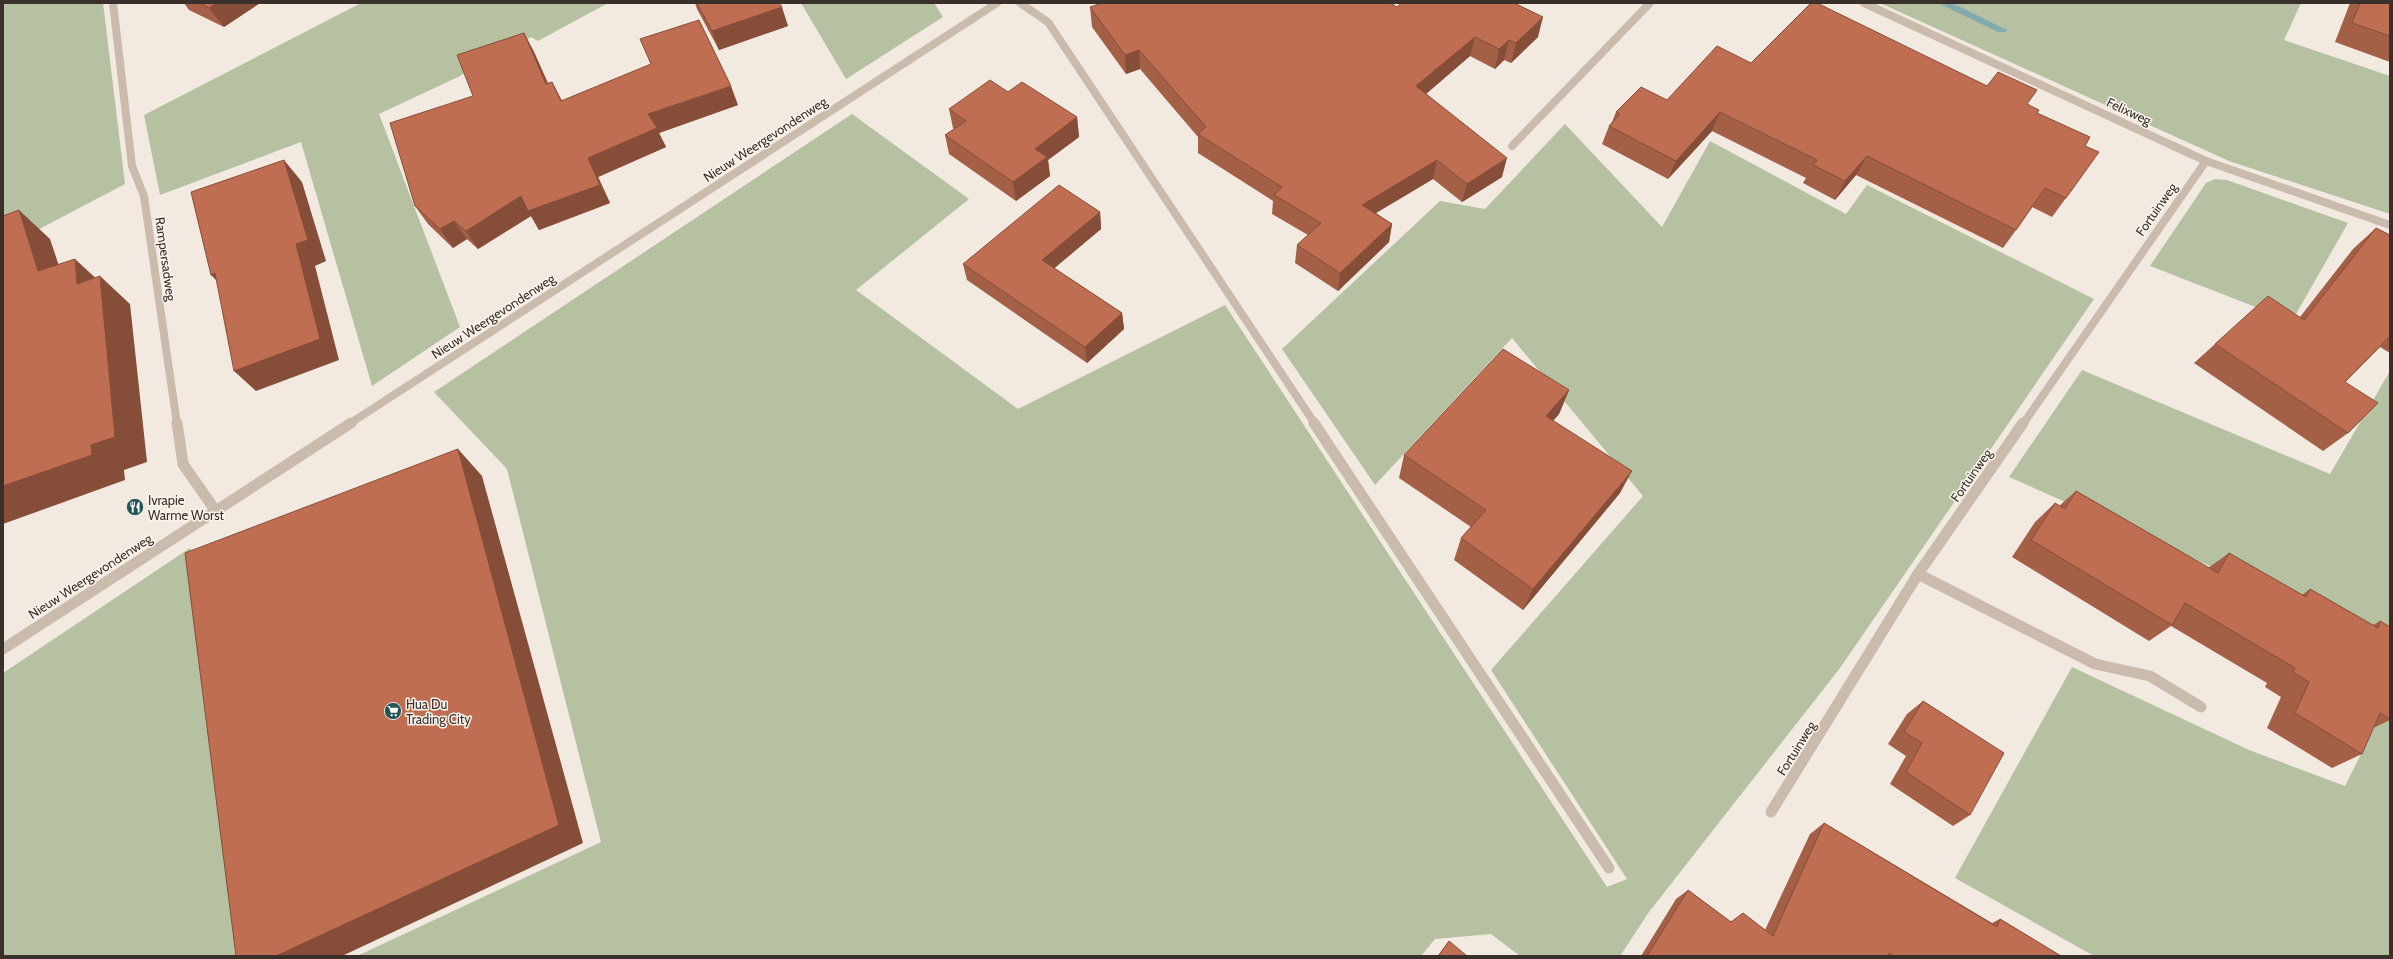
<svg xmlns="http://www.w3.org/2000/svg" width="2393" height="959" viewBox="0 0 2393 959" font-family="Cabin,sans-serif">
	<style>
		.green { fill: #b6c1a1 }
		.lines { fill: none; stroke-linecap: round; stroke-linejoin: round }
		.stream { fill: #81abae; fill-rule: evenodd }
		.service-far1 { stroke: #cabbad; stroke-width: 8 }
		.service { stroke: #cabbad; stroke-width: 11 }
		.minor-far1 { stroke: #cabbad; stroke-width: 8 }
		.minor { stroke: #cabbad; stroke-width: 11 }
		.tertiary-far1 { stroke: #cabbad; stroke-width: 8 }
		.tertiary { stroke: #cabbad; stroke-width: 11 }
		.wall { fill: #a45f47 }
		.shaded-wall { fill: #864d39 }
		.building { fill: #bf6e52; stroke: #864d39 }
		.labels { text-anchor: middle; stroke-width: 3; stroke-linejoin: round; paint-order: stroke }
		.street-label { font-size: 13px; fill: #39302b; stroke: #faf4ed }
		.poi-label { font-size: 13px; fill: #39302b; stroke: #faf4ed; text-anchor: start }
	</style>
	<rect width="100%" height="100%" fill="#f2eae1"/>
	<g class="green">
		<path d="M3,3H103L125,184L3,248Z"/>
		<path d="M361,3H608L538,41L531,37L458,77L379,114L460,327L372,386L301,142L160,195L144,115Z"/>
		<path d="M801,3H934L943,17L846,79Z"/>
		<path d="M1880,3H2301L2284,40L2390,76V214L2229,161Z"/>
		<path d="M852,114L969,199L856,290L1018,409L1225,305L1607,887L1627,879L1491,670L1643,496L1512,338L1375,485L1282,349L1440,201L1485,209L1565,124L1662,227L1710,141L1846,214L1867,185L2094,299L1840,668L1649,912L1620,956H1520L1491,934L1435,939L1421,956H357L601,842L507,469L434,392Z"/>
		<path d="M2215,179L2227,180L2348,223L2292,321L2150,266L2206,183Z"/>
		<path d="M2082,370L2330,474L2390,371V646L2009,477Z"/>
		<path d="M190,548L206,572L258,956H3V673Z"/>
		<path d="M2072,667L2249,750L2345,786L2390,696V956H2094L1955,878Z"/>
	</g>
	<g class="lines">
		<path class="stream" d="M1938,3H1952L2007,30L2006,32H1998Z"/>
		<path class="service-far1" d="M1020,3L1048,22L1315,424"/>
		<path class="service" d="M1314,423L1609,868"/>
		<g class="minor-far1">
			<path d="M113,3L132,166L144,196L177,424"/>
			<path d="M1864,3L2206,161L2390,225"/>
			<path d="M1512,146L1650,3"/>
			<path d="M2023,424L2206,161"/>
		</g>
		<g class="minor">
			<path d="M177,423L183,464L215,510"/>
			<path d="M1918,574L2095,664L2150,676L2201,707"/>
			<path d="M1771,812L1918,574L2023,423"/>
		</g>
		<path class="tertiary-far1" d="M349,424L997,3"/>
		<path class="tertiary" d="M3,649L351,423"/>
	</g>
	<g class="wall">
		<path d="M184,3H260L224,27L189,10Z"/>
		<path d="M695,3H779L788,26L719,50L697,9Z"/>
		<path d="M2350,3H2390V62L2335,42Z"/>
		<path d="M1090,7H1397L1538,37L1511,63L1504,60L1495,69L1470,56L1426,94L1502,177L1462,202L1433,179L1376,213L1392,224L1389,242L1338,291L1295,263L1297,245L1308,235L1272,214L1273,201L1198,153V137L1140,69L1126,74L1092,27Z"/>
		<path d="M524,33L534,52L548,83L552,82L562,101L738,105L659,133L666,147L598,177L610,203L539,230L531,216L478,249L467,239L453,248L428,224L415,206L473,96Z"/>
		<path d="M1751,63L1987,86L2028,104L2037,113L2085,146L2066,198L2052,217L2032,207L2016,230L2003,248L1856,175L1835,200L1803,183L1806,178L1712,131L1668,179L1602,144L1609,126L1612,122L1616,112L1667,100Z"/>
		<path d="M1008,92L1077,117L1079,137L1048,160L1050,176L1016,201L949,154L945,135L954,129L953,128L949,109Z"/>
		<path d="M1100,212L1101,229L1054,268L1122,313L1124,329L1087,363L967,280L963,264Z"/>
		<path d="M2376,228L2389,235H2390V353L2380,347L2345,382L2348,433L2323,451L2194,363L2215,344L2300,317L2353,249Z"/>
		<path d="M1569,390L1559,414L1553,421L1620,493L1523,610L1454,560L1461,538L1471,527L1399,478L1404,455Z"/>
		<path d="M2076,491L2208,568L2229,553L2302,595L2310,589L2373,625L2380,621L2390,627V720L2373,728L2362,754L2332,768L2267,728L2281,697L2265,687L2267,683L2171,626L2149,641L2012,557L2035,522L2055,503L2059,506Z"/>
		<path d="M1923,701L1970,815L1953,826L1890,784L1906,756L1888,744L1907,714Z"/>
		<path d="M1824,823L1992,923L2000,919L2061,956H1641L1676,899L1688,890L1731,922L1765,930L1810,834Z"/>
	</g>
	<g class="shaded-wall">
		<path d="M216,3H260L224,27L209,8Z"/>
		<path d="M782,7L788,26L719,50L712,31Z"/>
		<path d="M1543,17L1538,37L1511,63L1516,43Z"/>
		<path d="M524,33L534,52L556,103L546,84Z"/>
		<path d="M1475,37L1470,56L1413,105L1416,86Z"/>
		<path d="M1509,40L1504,60L1495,69L1499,49Z"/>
		<path d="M1139,50L1140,69L1126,74L1125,55Z"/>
		<path d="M552,82L562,101H561Z"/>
		<path d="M731,86L738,105L659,133L666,147L598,177L610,203L539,230L531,216L478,249L466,231L521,196L588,158L648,114Z"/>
		<path d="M1720,112L1712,131L1668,179L1676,161Z"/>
		<path d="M1077,117L1079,137L1048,160L1050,176L1016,201L1013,182L1035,149Z"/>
		<path d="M1867,156L1856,175L1835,200L1845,181Z"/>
		<path d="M1507,158L1502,177L1462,202L1467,184Z"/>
		<path d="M284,160L302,182L326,261L315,266L339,360L256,391L234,371L296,244Z"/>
		<path d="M1437,160L1433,179L1359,223L1362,205Z"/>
		<path d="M19,210L50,239L70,299L38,271Z"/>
		<path d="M1100,212L1101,229L1044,277L1042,260Z"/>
		<path d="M454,221L467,239L453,248L440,229Z"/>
		<path d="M1392,224L1389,242L1338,291L1340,273Z"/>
		<path d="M75,259L101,283L100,276L130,304L147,462L124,470L125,480L3,524V486L77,284Z"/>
		<path d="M215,273L232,296L211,275Z"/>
		<path d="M1122,313L1124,329L1087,363L1085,347Z"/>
		<path d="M1569,390L1559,414L1537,439L1546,416Z"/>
		<path d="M458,449L482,476L583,843L342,956H276Z"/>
		<path d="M1632,471L1620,493L1523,610L1533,589Z"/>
	</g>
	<g class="building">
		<path d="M200,3H216L209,8Z"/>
		<path d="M697,3H779L782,7L712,31Z"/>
		<path d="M1102,3H1390L1397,7L1401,3H1514L1543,17L1516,43L1509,40L1499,49L1475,37L1416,86L1507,158L1467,184L1437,160L1362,205L1392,224L1340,273L1297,245L1321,223L1274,195L1282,187L1198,134L1206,127L1139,50L1125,55L1090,7Z"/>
		<path d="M1811,3H1817L1987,86L1998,72L2037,90L2027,104L2039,110L2037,113L2090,137L2085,146L2099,152L2066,198L2045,188L2016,230L1867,156L1845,181L1813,165L1817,160L1720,112L1676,161L1609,126L1620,114L1616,112L1641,87L1667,100L1717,46L1751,63Z"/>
		<path d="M2360,3H2390V36L2352,23Z"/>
		<path d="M699,20L731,86L648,114L657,128L588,158L600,185L528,211L521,196L466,231L454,221L440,229L415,206L390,123L473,96L457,55L524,33L546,84L552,82L561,101L651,64L640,39Z"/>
		<path d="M990,80L1008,92L1022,82L1077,117L1035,149L1047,157L1013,182L945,135L966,121L949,109Z"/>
		<path d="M284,160L308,240L296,244L320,339L234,371L215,273L211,275L191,192Z"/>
		<path d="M1059,185L1100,212L1042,260L1122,313L1085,347L963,264Z"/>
		<path d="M19,210L38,271L75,259L77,284L100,276L115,437L91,445L92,455L3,486V216Z"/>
		<path d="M2376,228L2390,235V336L2345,382L2378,403L2348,433L2215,344L2268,296L2304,320Z"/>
		<path d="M1503,349L1569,390L1546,416L1632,471L1533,589L1461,538L1486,510L1404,455Z"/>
		<path d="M458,449L559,825L276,956H236L185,553Z"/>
		<path d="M2076,491L2218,573L2229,553L2306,597L2310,589L2378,628L2380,621L2390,627V719L2380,713L2362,754L2295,713L2309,682L2293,672L2295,668L2185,603L2172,625L2031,540L2055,503L2065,509Z"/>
		<path d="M1923,701L2004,753L1970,815L1906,772L1922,743L1904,732Z"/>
		<path d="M1824,823L1997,927L2000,919L2061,956H1894L1889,953L1888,956H1647L1688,890L1731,922L1743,913L1773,936Z"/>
		<path d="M1449,941L1467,956H1438Z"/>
	</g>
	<defs>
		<symbol id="restaurant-disc" viewBox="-11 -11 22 22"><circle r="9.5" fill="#235458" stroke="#faf4ed"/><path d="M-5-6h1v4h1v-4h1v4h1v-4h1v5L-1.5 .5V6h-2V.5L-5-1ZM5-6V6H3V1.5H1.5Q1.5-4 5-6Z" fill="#fff"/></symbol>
		<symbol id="supermarket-disc" viewBox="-11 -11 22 22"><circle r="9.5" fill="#235458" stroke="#faf4ed"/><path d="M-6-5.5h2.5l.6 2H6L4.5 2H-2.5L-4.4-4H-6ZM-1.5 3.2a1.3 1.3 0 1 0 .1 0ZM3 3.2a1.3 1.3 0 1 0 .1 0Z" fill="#fff"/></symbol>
	</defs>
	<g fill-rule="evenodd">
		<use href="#restaurant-disc" x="125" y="497" width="20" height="20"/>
		<use href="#supermarket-disc" x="383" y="701" width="20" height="20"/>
	</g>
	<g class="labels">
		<g class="street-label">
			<text transform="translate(2129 111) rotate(25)" y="5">Felixweg</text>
			<text transform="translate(765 139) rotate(-33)" y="5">Nieuw Weergevondenweg</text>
			<text transform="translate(2156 209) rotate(-55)" y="5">Fortuinweg</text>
			<text transform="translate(166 259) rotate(82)" y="5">Rampersadweg</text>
			<text transform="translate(493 316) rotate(-33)" y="5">Nieuw Weergevondenweg</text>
			<text transform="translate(1971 475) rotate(-55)" y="5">Fortuinweg</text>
			<text transform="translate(90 576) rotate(-33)" y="5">Nieuw Weergevondenweg</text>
			<text transform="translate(1796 748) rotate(-58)" y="5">Fortuinweg</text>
		</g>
		<g class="poi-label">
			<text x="148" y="505">Ivrapie<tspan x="148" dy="15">Warme Worst</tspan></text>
			<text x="406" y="709">Hua Du<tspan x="406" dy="15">Trading City</tspan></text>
		</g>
	</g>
	<rect width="2393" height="959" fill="none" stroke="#39302b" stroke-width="8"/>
</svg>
